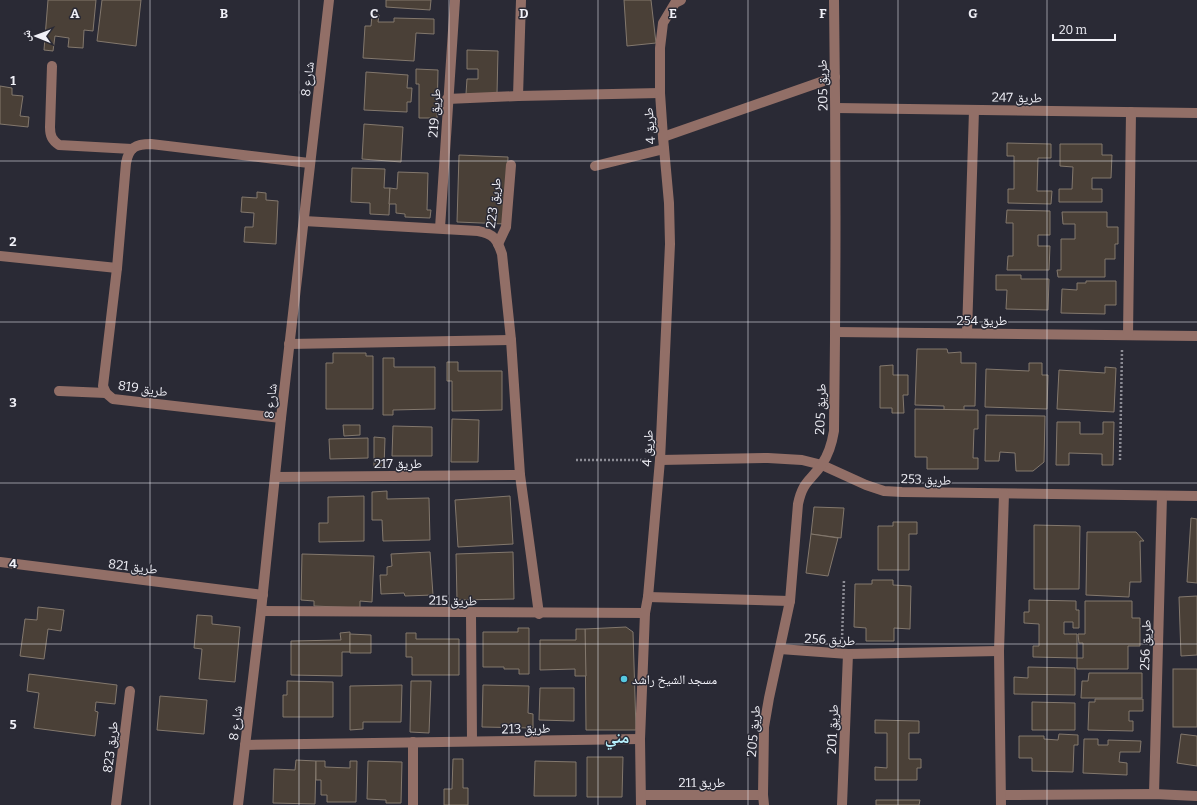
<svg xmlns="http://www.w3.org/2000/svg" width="1197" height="805" viewBox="0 0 1197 805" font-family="Bitter,'Noto Naskh Arabic',serif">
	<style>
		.building { fill: #4a4037; stroke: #83786d }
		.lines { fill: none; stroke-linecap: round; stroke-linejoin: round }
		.path { stroke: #8c8c95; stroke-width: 2.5; stroke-dasharray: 2 2; stroke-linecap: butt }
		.minor { stroke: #926f67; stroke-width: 10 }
		.grid { fill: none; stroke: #f0f0f7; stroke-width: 1; stroke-opacity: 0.55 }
		.poi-dot { fill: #56c9e1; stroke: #2a2a35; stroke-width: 1.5 }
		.labels { text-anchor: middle; stroke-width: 3; stroke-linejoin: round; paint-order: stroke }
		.street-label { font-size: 13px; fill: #f0f0f7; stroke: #2a2a35 }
		.poi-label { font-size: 13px; fill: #f0f0f7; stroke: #2a2a35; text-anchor: start }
		.district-label { font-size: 17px; font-weight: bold; fill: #b7f0fd; stroke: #2a2a35 }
		.grid-label { font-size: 13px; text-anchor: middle; font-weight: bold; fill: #f0f0f7; stroke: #2a2a35; stroke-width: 3; stroke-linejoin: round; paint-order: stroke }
	</style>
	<rect width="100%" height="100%" fill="#2a2a35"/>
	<g class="building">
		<path d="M48,0H96L93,31L84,30L83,48L68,47L69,38L55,36L53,51L44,50Z"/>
		<path d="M102,0H141L136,46L97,41Z"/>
		<path d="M386,0H431L430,10L386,7Z"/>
		<path d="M624,0H651L656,43L627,46Z"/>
		<path d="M372,15H379L378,22H394V18L434,19V34L416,33L414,61L363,58L365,26H371Z"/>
		<path d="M467,50L498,51L497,94H466L467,79H478V69H467Z"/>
		<path d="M416,69L438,70L437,118H419V84H416Z"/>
		<path d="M366,72L408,75L407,88H412L411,102H407V112L364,110Z"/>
		<path d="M0,86L12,88V95L23,96L20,116L29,117L28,127L0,124Z"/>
		<path d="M364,124L403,127L401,162L362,159Z"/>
		<path d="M1007,143L1051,144V158H1038L1037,191H1052L1051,204L1008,203V189H1014V156H1007Z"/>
		<path d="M1060,144H1102V155H1112L1111,178H1092V189H1102V202H1059V189H1072L1073,167L1060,166Z"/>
		<path d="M459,155L508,157L506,224L457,222Z"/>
		<path d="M352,168L385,169L384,188H390L389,215L370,214V203L351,202Z"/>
		<path d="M398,172L428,173L427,210H431L430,218L405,217V214L396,213V204H389L390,188L397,189Z"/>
		<path d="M257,192L266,193V200L278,201L276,244L244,242L245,227H253L254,213L241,212L242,197L257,198Z"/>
		<path d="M1007,210L1050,211V235H1038V246H1050L1049,270H1007L1008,256H1013V223H1006Z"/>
		<path d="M1062,212H1107V227H1118V244H1115V259H1105V277H1058L1057,270H1061V239H1075V224H1063Z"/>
		<path d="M996,275H1021V279H1049L1048,310L1006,309L1007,290H996Z"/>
		<path d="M1086,281H1116V305H1105V314L1061,313L1062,289L1077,290V283H1086Z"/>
		<path d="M917,349H947L948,353L961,352V363H976L975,406H964V410H944V406L915,405Z"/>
		<path d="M333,353H366V356H373V409H326V363H333Z"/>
		<path d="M383,358H394V367H435V409L393,410V415H383Z"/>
		<path d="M447,362H458V371H502V410L452,411V381H447Z"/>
		<path d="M1029,363H1042V375H1048L1047,409L985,407L986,369L1029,371Z"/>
		<path d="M893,365V375H908V395H903L904,413H892V408H880V366Z"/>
		<path d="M1105,367L1116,368L1114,412L1057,409L1059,370L1105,373Z"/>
		<path d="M915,409L978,410V429H974L973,458H978V469H927V457H915Z"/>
		<path d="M986,415L1045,416L1044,462L1033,471H1016L1015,453L1000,452L999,461H985Z"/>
		<path d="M452,419L479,420L478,462H451Z"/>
		<path d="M1057,422H1080V434H1103V422H1114L1113,465H1102V454L1069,453V465H1056Z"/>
		<path d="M343,425H360V435L344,436Z"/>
		<path d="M393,426L432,427V456H392Z"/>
		<path d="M374,437L385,438L384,468H374Z"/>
		<path d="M368,438V458L330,459L329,439Z"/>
		<path d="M387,491V499L429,498L430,540L383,541L382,520H372V492Z"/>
		<path d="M364,496V541L319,542V523H328V497Z"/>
		<path d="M510,496L513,544L458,547L455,500Z"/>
		<path d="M814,507L844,508L841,538L811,534Z"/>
		<path d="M1191,518L1197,519V583L1187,582Z"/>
		<path d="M893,522H917V534H909V570H878V526H893Z"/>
		<path d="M1034,525L1080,526L1079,589H1034Z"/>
		<path d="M1087,532H1136L1144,541H1140L1141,582H1130L1129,597L1086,595Z"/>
		<path d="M811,534L838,538L828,576L806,573Z"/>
		<path d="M430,552L433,595L405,596L404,593L381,594L380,575H387V567L392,566L391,554Z"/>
		<path d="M513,552L514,599L457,600L456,554Z"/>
		<path d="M302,554L374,556L372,602L360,601V608L314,606V601L301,600Z"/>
		<path d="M872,580H893V585L911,586L910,629L894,628V641H866V628L854,627L855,584H872Z"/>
		<path d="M1197,596V655L1181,656L1179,597Z"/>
		<path d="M1029,600L1076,601V610H1079V628H1073V622H1064V634H1077V658L1033,657V646H1039V624L1024,623V612H1029Z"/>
		<path d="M1085,601H1132V618H1140V646H1128V669H1077V658H1083V643H1079L1078,634H1085Z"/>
		<path d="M38,607L64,610L61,631L48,629L44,659L20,656L25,619L37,620Z"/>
		<path d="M197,615L212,616V624L240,627L235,682L199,679L202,649L194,648Z"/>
		<path d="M626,627L633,632L636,730H586L585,629Z"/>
		<path d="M518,628H529V674H519V669H504V667H483V632H518Z"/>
		<path d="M576,629H585L586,676H575V669L540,670V640H576Z"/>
		<path d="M350,632V652H342V676L291,675V641L341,640L340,633Z"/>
		<path d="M406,633H416V639H459V675H412V657H406Z"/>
		<path d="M350,634L371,635V653H350Z"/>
		<path d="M1028,667L1075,668V695L1014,694V677L1028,678Z"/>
		<rect x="1173" y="669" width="24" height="58"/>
		<path d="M1089,673H1142V698H1081L1082,681H1088Z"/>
		<path d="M29,674L117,685L115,704L96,702L95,711L98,712L95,736L34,728L39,693L27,691Z"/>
		<path d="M287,681L333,682V717H283V695H287Z"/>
		<path d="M411,681H431L429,733L410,732Z"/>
		<path d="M402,685L401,722H363V729L350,730V686Z"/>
		<path d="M483,685L529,686L528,713L533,714V728L482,727Z"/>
		<path d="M540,688H574V721L539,720Z"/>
		<path d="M160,696L207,700L204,734L157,730Z"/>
		<path d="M1095,699H1143V711H1129V721H1133V731L1088,730L1089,702H1095Z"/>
		<path d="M1032,702L1075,703V730H1032Z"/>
		<path d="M875,720L919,721V733H909V759H921V768H917V780H875V767L887,768V733H875Z"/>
		<path d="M1059,734L1078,735V745H1074L1073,772L1032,771V758H1019V736H1044V739L1058,740Z"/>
		<path d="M1181,734L1197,736V766L1177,763Z"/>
		<path d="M1084,739H1098V745H1108V740L1141,741L1140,752H1120L1119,762L1127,763V775L1083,773Z"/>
		<path d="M587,757H623L622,797H587Z"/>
		<path d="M453,759H463V788H468V805H444V789H452Z"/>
		<path d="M296,760L316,761L315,804L273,803L274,769L295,770Z"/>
		<path d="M316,761H325V767L350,768V761H357L356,802H327V795H321V780H316Z"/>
		<path d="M368,761L402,762L401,803H386V800L367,799Z"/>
		<path d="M535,761L576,762V796H534Z"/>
		<path d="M876,800H920L919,805H876Z"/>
	</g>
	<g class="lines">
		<g class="path">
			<path d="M576,460H646"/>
			<path d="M1120,460L1122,350"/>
			<path d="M842,639L844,580"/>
		</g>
		<g class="minor">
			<path d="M52,66L50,127C50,136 52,140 59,145L132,149"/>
			<path d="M518,96L521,0"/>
			<path d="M447,99L518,96L660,93"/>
			<path d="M836,108L1197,113"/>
			<path d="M663,137L835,77"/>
			<path d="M595,166L664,149"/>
			<path d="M304,221L478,231C494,234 497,239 502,254L511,340L520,475L539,614"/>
			<path d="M440,228L455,0"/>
			<path d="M498,244L506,227L511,165"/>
			<path d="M0,256L117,268"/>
			<path d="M835,332L1197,336"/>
			<path d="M967,333L974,110"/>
			<path d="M1128,335L1131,112"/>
			<path d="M289,344L511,340"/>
			<path d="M59,391L106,393"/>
			<path d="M281,418L113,399L106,393L103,386L117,268L126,163C129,147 136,144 151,144L309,163"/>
			<path d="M660,460L768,458L802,460L822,465L866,485L884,491L902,492L1197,496"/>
			<path d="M276,477L520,475"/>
			<path d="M0,562L263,595"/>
			<path d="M648,597L790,601"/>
			<path d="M261,611L645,613"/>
			<path d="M471,614L472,741"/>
			<path d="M780,649L848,654L999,651"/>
			<path d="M413,742V805"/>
			<path d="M245,745L640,739"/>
			<path d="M1154,794L1162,496"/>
			<path d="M641,795H763"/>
			<path d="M1002,795L1154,794L1197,796"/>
			<path d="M116,805L130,691"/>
			<path d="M238,805L261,611L281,418L329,0"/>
			<path d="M641,805L640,739L645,613L648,597L660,460L670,244L669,203L663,137L660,93V48L663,23L675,3L681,0"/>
			<path d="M764,805L763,795L764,727L769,698L790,601L798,504C803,480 811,481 822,464C829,454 832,443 834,431C836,287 836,144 834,0"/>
			<path d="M842,805L848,654"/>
			<path d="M1001,805L999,651L1004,494"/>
		</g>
	</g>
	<path class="grid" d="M150,0V805M299,0V805M449,0V805M598,0V805M748,0V805M898,0V805M1047,0V805M0,161H1197M0,322H1197M0,483H1197M0,644H1197"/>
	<circle class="poi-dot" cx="624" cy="679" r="4"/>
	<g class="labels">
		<g class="street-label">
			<text transform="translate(307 79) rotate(-83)" y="5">شارع 8</text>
			<text transform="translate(822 85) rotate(-91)" y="5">طريق 205</text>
			<text transform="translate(1017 97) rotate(1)" y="5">طريق 247</text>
			<text transform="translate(434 113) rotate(-86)" y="5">طريق 219</text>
			<text transform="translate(649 126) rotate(-94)" y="5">طريق 4</text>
			<text transform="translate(493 203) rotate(-83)" y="5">طريق 223</text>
			<text x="982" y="325">طريق 254</text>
			<text transform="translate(143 388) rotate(8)" y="5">طريق 819</text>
			<text transform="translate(270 401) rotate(-84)" y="5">شارع 8</text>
			<text transform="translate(820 409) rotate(-88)" y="5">طريق 205</text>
			<text transform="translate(647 448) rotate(-87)" y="5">طريق 4</text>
			<text x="398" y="468">طريق 217</text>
			<text transform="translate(926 479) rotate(2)" y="5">طريق 253</text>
			<text transform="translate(133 566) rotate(7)" y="5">طريق 821</text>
			<text transform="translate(453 600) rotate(1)" y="5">طريق 215</text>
			<text transform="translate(830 639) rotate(3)" y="5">طريق 256</text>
			<text transform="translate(1145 645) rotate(-88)" y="5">طريق 256</text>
			<text transform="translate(235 723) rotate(-83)" y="5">شارع 8</text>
			<text transform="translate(526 728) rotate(-1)" y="5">طريق 213</text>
			<text transform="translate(832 729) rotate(-87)" y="5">طريق 201</text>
			<text transform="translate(753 731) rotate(-85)" y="5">طريق 205</text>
			<text transform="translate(110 747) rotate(-83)" y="5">طريق 823</text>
			<text x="702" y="787">طريق 211</text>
		</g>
		<g class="poi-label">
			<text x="632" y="684">مسجد الشيخ راشد</text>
		</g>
		<g class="district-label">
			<text x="617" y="743">مني</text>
		</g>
	</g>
	<g class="grid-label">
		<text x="75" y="18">A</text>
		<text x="224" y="18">B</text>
		<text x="374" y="18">C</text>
		<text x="524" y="18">D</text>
		<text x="673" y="18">E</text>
		<text x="823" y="18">F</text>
		<text x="973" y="18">G</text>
		<text x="13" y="85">1</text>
		<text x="13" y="246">2</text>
		<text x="13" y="407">3</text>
		<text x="13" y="568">4</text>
		<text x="13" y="729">5</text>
	</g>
	<g transform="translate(36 36) rotate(271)" stroke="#2a2a35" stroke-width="3" paint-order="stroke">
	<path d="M0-3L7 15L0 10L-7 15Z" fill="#f0f0f7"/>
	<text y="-6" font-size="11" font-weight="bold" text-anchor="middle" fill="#f0f0f7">ش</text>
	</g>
	<path d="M1053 34v6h62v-6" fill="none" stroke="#f0f0f7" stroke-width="2"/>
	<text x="1059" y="34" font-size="12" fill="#f0f0f7" stroke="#2a2a35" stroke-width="3" paint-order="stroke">20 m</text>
</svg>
